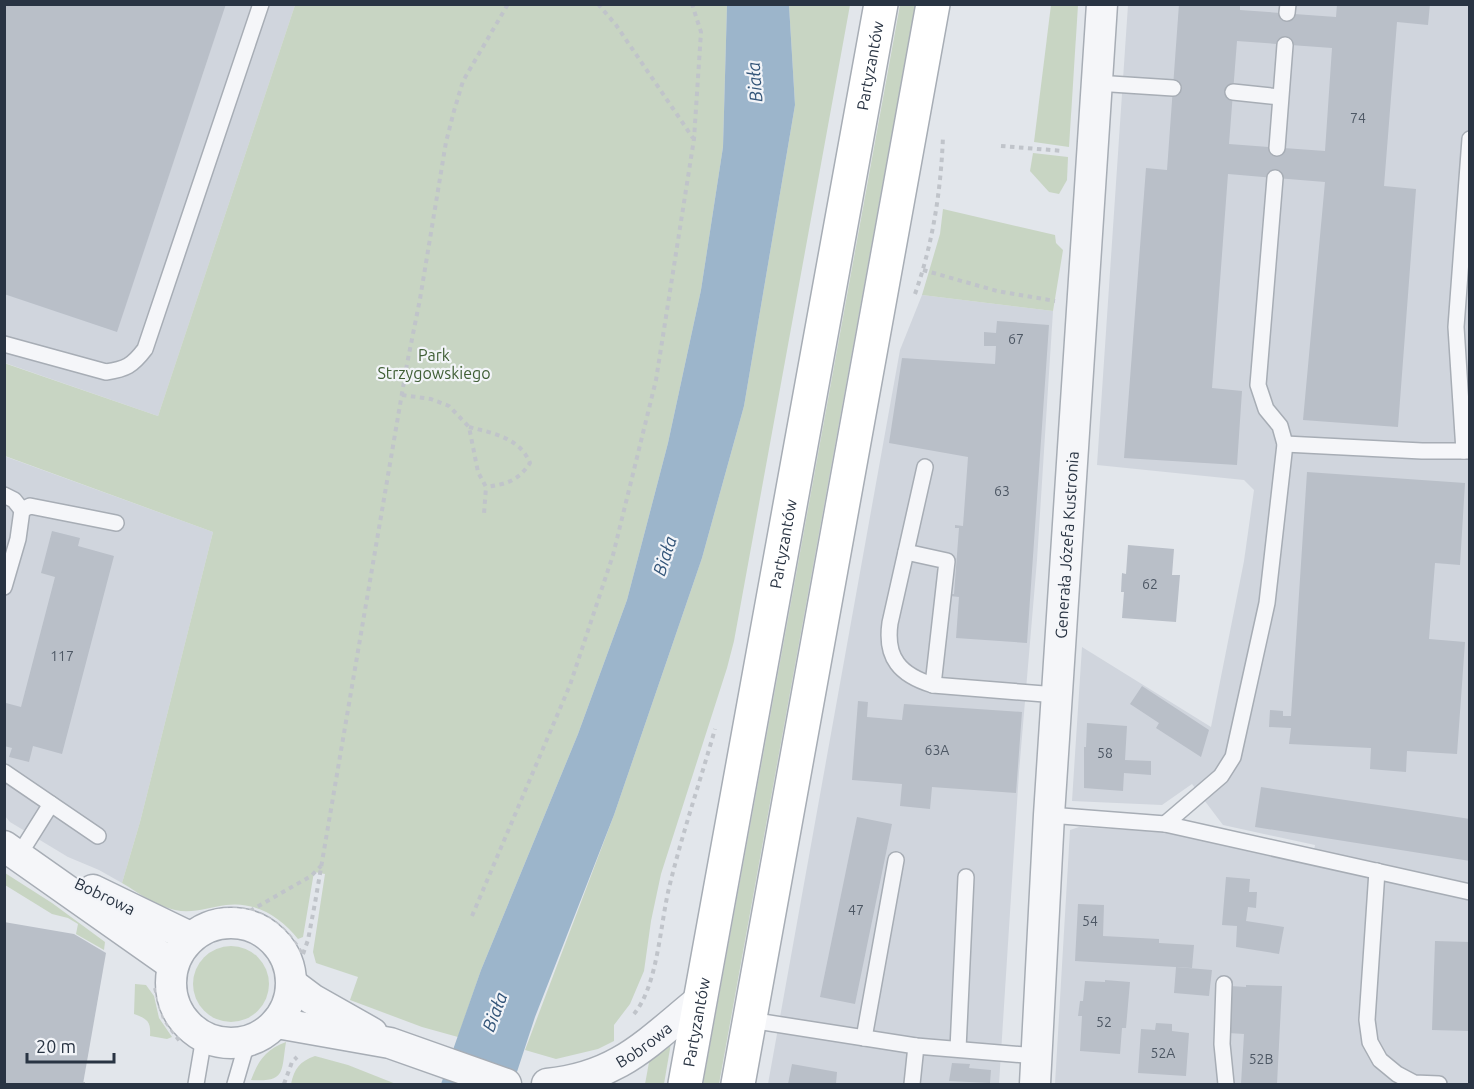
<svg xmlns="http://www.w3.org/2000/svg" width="1474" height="1089" viewBox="0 0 1474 1089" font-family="Ubuntu,sans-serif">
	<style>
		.built { fill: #d0d5dd }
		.green { fill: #c8d5c3 }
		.water { fill: #9cb5cb }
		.building { fill: #b9bfc8; fill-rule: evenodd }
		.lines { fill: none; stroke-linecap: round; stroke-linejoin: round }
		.lane-casing { stroke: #a7adb5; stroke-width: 18 }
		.street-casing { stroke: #a7adb5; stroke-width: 33 }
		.secondary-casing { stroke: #a7adb5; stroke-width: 36 }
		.path { stroke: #c0c4ca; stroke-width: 4; stroke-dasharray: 4.5 4.5; stroke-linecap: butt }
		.lane { stroke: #f5f6f9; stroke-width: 15 }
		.street { stroke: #f5f6f9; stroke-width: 30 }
		.secondary { stroke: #fff; stroke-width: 33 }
		.labels { text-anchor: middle; stroke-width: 4.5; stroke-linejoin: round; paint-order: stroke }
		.number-label { font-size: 14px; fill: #4d5764 }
		.street-label { font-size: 16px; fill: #293443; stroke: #f2f4f8 }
		.park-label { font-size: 16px; fill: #405f36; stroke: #f2f4f8 }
		.water-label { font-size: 18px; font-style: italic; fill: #325478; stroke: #f2f4f8 }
	</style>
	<rect width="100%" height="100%" fill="#e2e6eb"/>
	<g class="built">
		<path d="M5,5H295L158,416L5,363Z"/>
		<path d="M1128,5H1469V1084H1055L1070,830L1079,827L1163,832L1311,865L1315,845L1223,825L1192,784L1162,805L1072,801L1082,647L1211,727L1244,561L1254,490L1244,480L1097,465Z"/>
		<path d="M922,295L1053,311L1037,560L1019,772L999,1084H768L900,350Z"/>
		<path d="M4,456L213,532L140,822L122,883L99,870L68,857L10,822L5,816Z"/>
	</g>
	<g class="green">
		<path d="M295,5H727L723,147L701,290L668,443L627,600L578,734L481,970L458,1037L422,1027L350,1000L358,977L316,963L313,952L325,874L314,872L303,937L298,939C281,917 255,901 226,905C209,907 193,914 175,910C156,906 139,893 122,883L140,822L213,532L5,456L4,363L158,416Z"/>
		<path d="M789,5H850L734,641L727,668L661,874L651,921L644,971L630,1004L614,1025V1041L598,1049L556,1059L525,1050L614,815L702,558L744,406L795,105Z"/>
		<path d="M900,5H915L719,1084H703Z"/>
		<path d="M1051,5H1078L1069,147L1034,142Z"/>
		<path d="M1033,153L1068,157L1067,180L1059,194L1049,192L1030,171Z"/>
		<path d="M943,209L1055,235L1056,243L1063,250L1053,311L922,295L940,234Z"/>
		<path d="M5,873L52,903L105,942L104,950L76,934L78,924L68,918L52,914L5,885Z"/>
		<circle cx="231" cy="984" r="38"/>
		<path d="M135,984L146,985L154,996L159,1018L172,1037L167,1039L150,1036C151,1022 148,1019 134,1014Z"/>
		<path d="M286,1042C281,1073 286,1082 251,1080C258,1061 266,1049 286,1042Z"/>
		<path d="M671,1043L664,1084H645L650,1057Z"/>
		<path d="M315,1056L348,1065L396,1084H291C294,1069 300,1061 315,1056Z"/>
	</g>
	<path class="water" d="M727,5H789L795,105L744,406L702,558L614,815L535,1017L513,1084H441L481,970L578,734L627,600L668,443L701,290L723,147Z"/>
	<g class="building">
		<path d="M4,4H226L117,332L4,294Z"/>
		<path d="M1179,4H1240V10L1336,17L1337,4H1430L1428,25L1397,22L1384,186L1416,189L1398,427L1303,420L1325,182L1228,174L1212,388L1242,391L1237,465L1124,458L1146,168L1167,170ZM1237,41L1332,48L1325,151L1229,144Z"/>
		<path d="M997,321L1049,325L1027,643L956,638L959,597L950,596V594H954L959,528H955V525L963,526L968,457L889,443L902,358L995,364L996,346H984V332L996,333Z"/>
		<path d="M1307,472L1465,483L1460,565L1435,563L1429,639L1465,642L1457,754L1407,751L1406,772L1370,769L1371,748L1289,744L1291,728L1269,727L1270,710L1283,711V716H1291Z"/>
		<path d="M52,531L80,538L78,546L114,556L62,754L33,746L29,762L9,757L12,748L4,746V711L6,703L21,707L55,577L41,573Z"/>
		<path d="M1128,545L1174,549L1172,575H1180L1176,622L1122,618L1124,592H1121L1122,573L1126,574Z"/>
		<path d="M1142,686L1209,730L1201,757L1156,728L1159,723L1130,704Z"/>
		<path d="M858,701L868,702L867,717L902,720L904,704L1022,712L1016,793L932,787L930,809L900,806L902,784L852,780Z"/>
		<path d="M1087,723L1127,726L1125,760L1151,761V775L1124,773L1123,791L1084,788V747H1086Z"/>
		<path d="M1261,787L1470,819V861L1255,827Z"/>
		<path d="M857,817L892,824L855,1004L820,997Z"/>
		<path d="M1226,877L1250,879L1249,892H1257L1256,908L1248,907L1246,921L1284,927L1279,954L1236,947L1237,926L1222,925Z"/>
		<path d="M1078,904L1104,905L1103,936L1159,939V943L1194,945L1192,968L1075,961Z"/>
		<path d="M4,922L74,934L106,953L83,1084H4Z"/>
		<path d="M1435,941L1470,942V1031L1432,1030Z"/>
		<path d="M1176,967L1212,970L1209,996L1174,993Z"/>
		<path d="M1105,980L1130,982L1126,1028H1122L1120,1054L1080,1051L1082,1016H1078L1080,1001H1083L1085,981L1105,982Z"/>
		<path d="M1246,985L1282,986L1277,1084H1241L1244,1034L1228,1033L1230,986L1246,987Z"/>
		<path d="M1156,1023L1172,1024V1031L1189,1033L1186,1076L1138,1073L1141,1029L1155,1030Z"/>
		<path d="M952,1063L970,1064L969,1068L991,1070L990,1083L949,1081Z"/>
		<path d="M792,1064L837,1072L836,1084H788Z"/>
	</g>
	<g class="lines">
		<defs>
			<g id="lane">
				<path d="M1287,13L1288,4"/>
				<path d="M1096,83L1173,88"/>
				<path d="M1233,92L1280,97"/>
				<path d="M1277,148L1285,45"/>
				<path d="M4,344L106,372C126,369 132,366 145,349L261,4"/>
				<path d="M1285,444L1422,451H1470"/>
				<path d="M1464,451L1456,327L1470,139"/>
				<path d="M925,467L890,623C885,658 900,675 933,685L1057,695"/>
				<path d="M4,495L14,500L22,510"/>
				<path d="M906,552L947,561L933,685"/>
				<path d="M4,587L18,539L22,510L30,506L116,523"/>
				<path d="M4,772L98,836"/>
				<path d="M1049,815L1165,824L1470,892"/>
				<path d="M1165,824L1221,776L1233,757L1267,603L1285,444L1280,426L1266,409L1258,385L1275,178"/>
				<path d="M19,855L51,804"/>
				<path d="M1377,871L1367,1020L1370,1042L1380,1060L1397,1074L1414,1083L1439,1084"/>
				<path d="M1224,984L1222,1044L1226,1084"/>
				<path d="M750,1020L916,1046L1036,1056"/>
				<path d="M864,1038L896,860"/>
				<path d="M958,1049L966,877"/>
				<path d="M196,1084L204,1037"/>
				<path d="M235,1084L244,1053L252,1040"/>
				<path d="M912,1084L916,1046"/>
			</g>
			<g id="street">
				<path d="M4,846L173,965"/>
				<path d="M93,890L190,937"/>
				<circle cx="231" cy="983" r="60"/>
				<path d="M292,984L312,999L372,1033"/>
				<path d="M277,1023L390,1043L506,1084"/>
				<path id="s1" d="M547,1084C618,1077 647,1043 700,1000"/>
				<path id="s2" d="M1035,1084L1049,815L1102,4"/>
			</g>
			<g id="secondary">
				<path id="s3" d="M685,1084L881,4"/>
				<path d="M738,1084L933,4"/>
			</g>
		</defs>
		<use href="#lane" class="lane-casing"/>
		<use href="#street" class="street-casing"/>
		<use href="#secondary" class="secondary-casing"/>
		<g class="path">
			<path d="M598,4L616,25L693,138"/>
			<path d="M1001,146L1063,151"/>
			<path d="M923,270L997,291L1055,301"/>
			<path d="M915,294C933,243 941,190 943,136"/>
			<path d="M402,395L431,399L449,406L469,427L478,472L486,487L484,514"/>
			<path d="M469,427C493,433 520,438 530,463C518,481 507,484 486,487"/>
			<path d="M250,911L311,876L321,866"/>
			<path d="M206,914C246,900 282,918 302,954"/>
			<path d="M472,916L570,685L613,555L656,380L694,139L701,32L692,4"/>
			<path d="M303,954L308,940L315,903L407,364L420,299L446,142L454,111L463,81L508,4"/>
			<path d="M155,988L164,1019L181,1043"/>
			<path d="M634,1014C658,985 660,925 669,888C682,834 700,782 715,729"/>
			<path d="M83,1084H85"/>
			<path d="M284,1084L292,1062L297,1057"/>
		</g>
		<use href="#lane" class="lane"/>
		<use href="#street" class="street"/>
		<use href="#secondary" class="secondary"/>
	</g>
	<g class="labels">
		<g class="number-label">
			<text x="1358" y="123">74</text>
			<text x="1016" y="344">67</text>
			<text x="1002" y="496">63</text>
			<text x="1150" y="589">62</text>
			<text x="62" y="661">117</text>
			<text x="937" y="755">63A</text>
			<text x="1105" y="758">58</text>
			<text x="856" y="915">47</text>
			<text x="1090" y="926">54</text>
			<text x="1104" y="1027">52</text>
			<text x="1163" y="1058">52A</text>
			<text x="1261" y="1064">52B</text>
		</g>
		<g class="street-label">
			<text dy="6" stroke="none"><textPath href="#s3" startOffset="1035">Partyzantów</textPath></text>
			<text dy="6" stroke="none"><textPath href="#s3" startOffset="549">Partyzantów</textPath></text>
			<text dy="6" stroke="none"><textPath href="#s2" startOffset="540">Generała Józefa Kustronia</textPath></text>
			<text transform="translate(105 896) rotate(26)" y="6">Bobrowa</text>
			<text dy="6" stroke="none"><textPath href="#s3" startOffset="63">Partyzantów</textPath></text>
			<text dy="6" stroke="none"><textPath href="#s1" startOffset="106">Bobrowa</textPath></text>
		</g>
		<g class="park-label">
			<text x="434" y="361">Park<tspan x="434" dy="18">Strzygowskiego</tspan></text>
		</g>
		<g class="water-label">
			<text transform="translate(755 82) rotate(-94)" y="6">Biała</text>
			<text transform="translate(665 556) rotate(-72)" y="6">Biała</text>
			<text transform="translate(495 1012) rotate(-69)" y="6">Biała</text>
		</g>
	</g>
	<rect width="1474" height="1089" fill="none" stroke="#293443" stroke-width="12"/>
	<path d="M27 1053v9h87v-9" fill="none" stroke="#293443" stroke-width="3"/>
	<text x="36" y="1053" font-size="18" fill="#293443" stroke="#f2f4f8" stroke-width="4.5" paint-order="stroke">20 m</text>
</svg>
